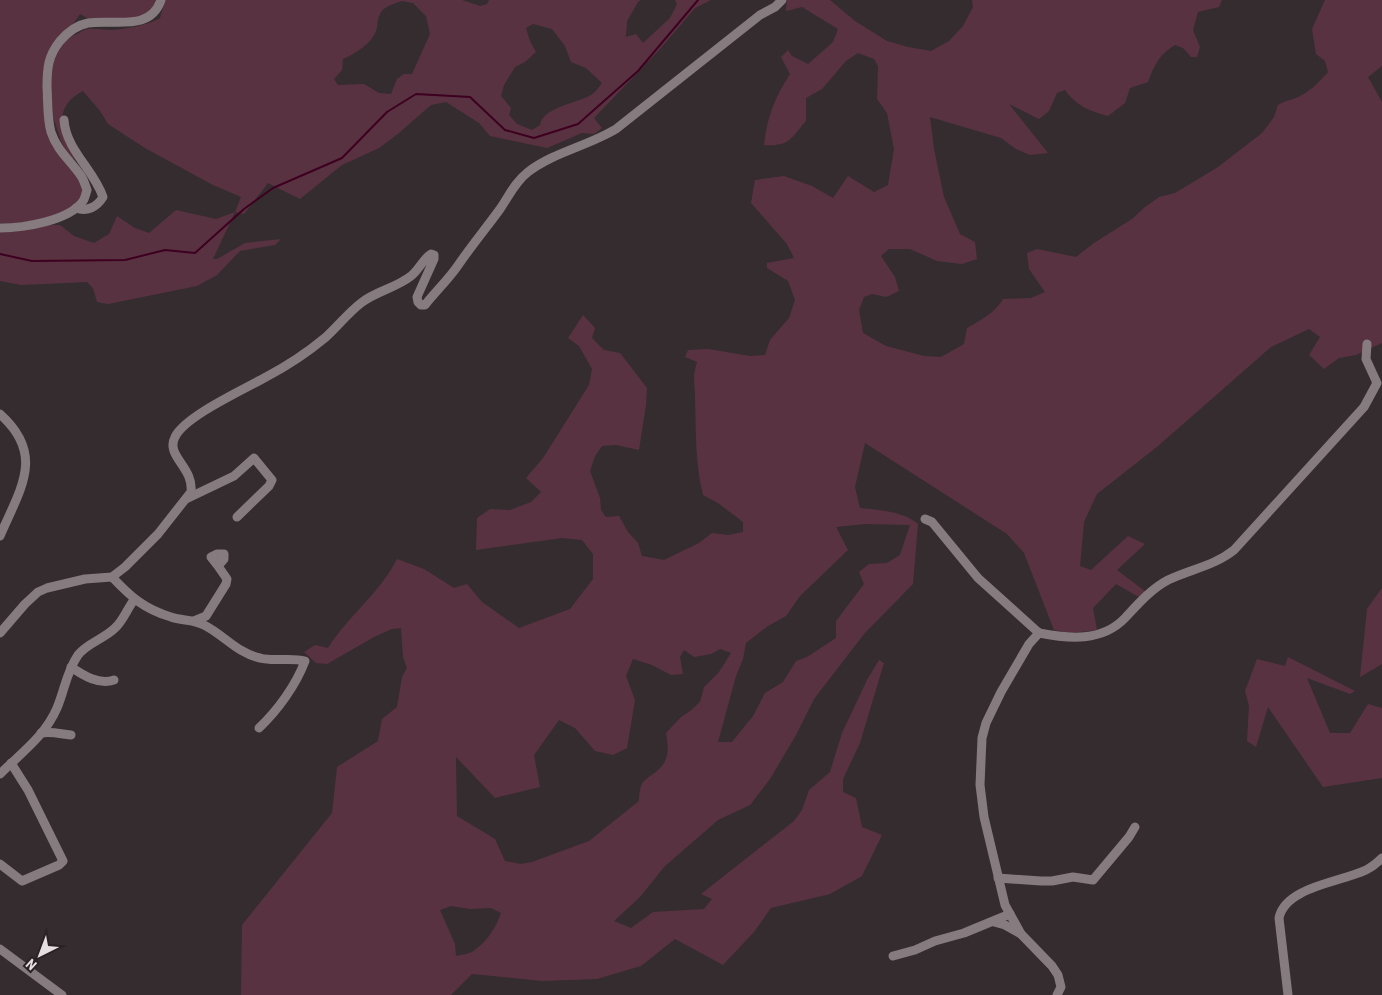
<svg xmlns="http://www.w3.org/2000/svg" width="1382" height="995" viewBox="0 0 1382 995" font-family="'Roboto Condensed',sans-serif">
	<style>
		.green { fill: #593241; fill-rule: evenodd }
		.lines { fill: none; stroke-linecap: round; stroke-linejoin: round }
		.stream { stroke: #3e0020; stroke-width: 2 }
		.minor { stroke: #867b7f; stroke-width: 9 }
	</style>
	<rect width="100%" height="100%" fill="#352c2f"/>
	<g class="green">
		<path d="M0,0H158V3L141,17L91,20L80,14L71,27L54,42L46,114L83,186C83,217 23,225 0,223Z"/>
		<path d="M165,0H462L480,6L487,4L489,0H641L638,2L627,21L626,37L636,34L643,43L670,18L677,4L675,0H711L695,8L659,50L594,118L602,128L594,134L582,133L547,148L490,136L479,123L446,102L431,105L399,133L379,148L342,165L300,199L268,183L244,214L235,212L213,259H217L245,243L281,239L275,245L240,251L217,275L197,286L108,304L97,302L93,288L87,282L21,285L0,281V232H12L50,225H60L74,236L94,243L109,234L117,216L135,228L149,233L176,210L216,219L235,212L241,197L211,184L145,148L108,124L100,111L83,91C49,109 65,133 77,160C63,156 60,135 55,123C49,108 50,90 51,74C51,55 61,40 79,33C82,31 85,29 89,29C97,28 104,30 112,30C126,29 149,25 160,18ZM402,1L413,3L426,16L430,34L412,74H404L397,79L391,94L379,93L364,84L338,85L334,79L342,70L343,59C355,54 371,44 376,31C378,27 377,20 379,16C383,6 393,4 402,1ZM533,24L552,29L565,46L571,62L586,68L602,83C599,87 595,93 591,95C578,103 543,107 540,125L532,130L517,124L509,115L511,108L501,96L504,85L515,67L525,62L536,52L530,41L526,28Z"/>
		<path d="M787,0H830L855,21L887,41L908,47L931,51L949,41L963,26L973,7L972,0H1222L1219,7L1198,12L1193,30L1200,47L1197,57H1191L1183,48L1175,45C1159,55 1155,64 1148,82L1130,88L1125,103L1108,116C1091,112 1075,105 1065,90L1057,93L1049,111L1039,119L1009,104L1048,153L1030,155L1016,149L1001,138L930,117L934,149L944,197L960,234L975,242L977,259L962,264L937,261L910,249H889L881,256L895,277L899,291L886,297L872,294L864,297L859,310L863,333L886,346L924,356L941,357L964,344L967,328C981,320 995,313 1003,299L1031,298L1045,292L1029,269L1027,253L1037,249L1076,257L1094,243L1132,219L1145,207L1159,197L1175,193L1218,167L1262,133L1274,117L1278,105C1284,101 1290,100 1296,98C1309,93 1319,82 1328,72L1325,61L1316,54L1312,29L1325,0H1382V66L1368,77L1382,102V343L1356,355L1339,358L1324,369L1309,355L1320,337L1309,329L1271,347L1158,446L1097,494L1084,522L1080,566L1091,570L1128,536L1145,544L1117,570L1146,592L1139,597L1116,584L1093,608L1097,630L1071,633L1054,630L1024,553L1007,534L865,443L855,487L860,508C879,510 903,511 918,524L913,584L864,634L814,699L796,735L770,779L750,805L718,820L664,867L640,897L614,921L631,928L653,912L704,909L712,899L701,894L794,821L802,810L809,790L830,772L842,733L867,680L879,660L884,663L860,743L843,779V792L856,798L862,827L882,835L862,876L830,894L771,908L754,932L723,965L675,939L641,966L597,979L542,981L472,974L451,995H241L242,925L332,813L337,767L378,741L382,719L397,707L402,677L407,668L403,657L401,628L392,629L374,637L327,664L316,663L304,652L315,645L328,648C348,616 380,593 397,559L424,569L454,588L467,584L482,602L519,628L570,609L593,579V554L582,540L562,538L476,550L477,518L490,509L510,510L531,502L541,492L526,478L543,458L589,385L592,369L579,346L568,338L583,315L595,328L592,338L604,350L620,353L647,388L646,405L639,450L616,445L602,446L595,456L590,471L600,498L601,510L606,517L619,516L628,532L638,543L642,556L664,560L699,543L712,533L728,535L743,532V522L718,503L703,495C695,463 696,430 695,397C695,381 692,379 697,362L685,357L688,350L708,349L750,356L765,355L770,340L789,318L795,300L788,281L767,268V263L794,258L787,244L751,203L755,180L784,176L812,186L833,198L848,176L874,192L888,185L894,149L887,113L877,99L878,66L874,59L858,53L846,61L822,89L806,98V121C791,138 789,147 764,145C767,117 775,97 790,74L781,57L788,50L792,56L808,64L833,42L838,29L802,7L786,11ZM865,524L910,525L900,555L887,563L869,564L859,572L864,584L836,621V638L807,657L796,661L783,682L765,693L753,716L732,742H718L736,676L743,659L746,643L768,626L786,616L800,596L848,550L836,527ZM720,649L731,653L719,672L704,687L700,702L690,711L680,718L666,733C668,744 670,758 661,767C647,782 640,775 639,801L589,841L532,862L520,864L505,861L495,839L457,816L456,757L495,798L540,787L534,755L559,720L575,728L595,751L613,755L627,748L635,700L626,676L633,659L652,665L671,675L683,674L680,657L684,650L694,657L711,654ZM451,906L470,909L491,908L501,913C496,928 486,943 472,952C468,954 461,955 456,956L455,944L440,910Z"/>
		<path d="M1382,588V664L1360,677L1367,609Z"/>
		<path d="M1288,657L1355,691L1350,694L1307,678L1330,733H1350L1368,704L1382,708V778L1323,787L1268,707L1256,747L1247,741L1249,706L1245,691L1257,659L1285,666Z"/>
	</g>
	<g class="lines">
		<path class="stream" d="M0,254L32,261L125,260L165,250L195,253L244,209L273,188L342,158L387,112L416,94L470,97L505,130L534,138L578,124L638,71L698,0"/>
		<g class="minor">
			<path d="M64,120C66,150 94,170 103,197C97,207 87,212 76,208"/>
			<path d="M0,228C23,228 69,221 83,201C85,198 86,193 87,190C85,185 84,180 81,176C71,161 57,151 51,132C47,118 48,102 47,87C47,68 48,56 60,41C67,33 77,25 88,23C115,19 150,32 161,0"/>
			<path d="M0,414C46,455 20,489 0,536"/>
			<path d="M186,499L234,476L254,458L272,480L269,486L237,517"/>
			<path d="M925,519L932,522L978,578L1039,633"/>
			<path d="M112,577C131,597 144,609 171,617C182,621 193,619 204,625C224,635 237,653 260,658C274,662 290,657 305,661C296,685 278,710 259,728"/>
			<path d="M194,621L206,616L226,584L227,579L218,566L224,559V554H217L211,557L218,566"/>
			<path d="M0,633L25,604L38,592L47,588L85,579L112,577L125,567L158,534L191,492C194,467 165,456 175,437C185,416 245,389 266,377C287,366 308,352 326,337C338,326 348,313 361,303C376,291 396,288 411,276C419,270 423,259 431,254L434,255V259L417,297L418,302L421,305H425C436,291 449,279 459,264C472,245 487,227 500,209C509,196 515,182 528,172C554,152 588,146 616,129L760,15L775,7L782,0"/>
			<path d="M1039,633C1069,639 1102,642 1125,618C1138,604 1151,589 1168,580C1191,569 1214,566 1234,550L1364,407L1377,383L1366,359L1367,344"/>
			<path d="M1039,633L1029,644L1001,692L986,723L982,738L980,785L984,817L1005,905L1021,934L1052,966L1058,975L1061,987L1057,995"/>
			<path d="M71,667C84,676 99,685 114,680"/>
			<path d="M41,733C52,731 60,734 71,735"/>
			<path d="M0,774C21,753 45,736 57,708C65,689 66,673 78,655C87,643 104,639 115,628C123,621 127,609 134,600"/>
			<path d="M0,864L22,881L59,865L63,861L28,790L11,763"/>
			<path d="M998,878L1041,881H1052L1073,877L1093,880L1129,837L1135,827"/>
			<path d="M994,922L1005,925L1021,934"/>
			<path d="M0,949L62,995"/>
			<path d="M893,956L915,950L935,941L964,933L1010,914"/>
			<path d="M1288,995L1279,918C1285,887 1341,882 1366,870C1372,867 1377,863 1382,858"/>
		</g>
	</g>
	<g transform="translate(40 955) rotate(222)" stroke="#2b2225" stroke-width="4" paint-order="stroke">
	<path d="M0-4L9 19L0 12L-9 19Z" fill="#e5dfe1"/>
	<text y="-8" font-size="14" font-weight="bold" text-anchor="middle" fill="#e5dfe1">N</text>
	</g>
</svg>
